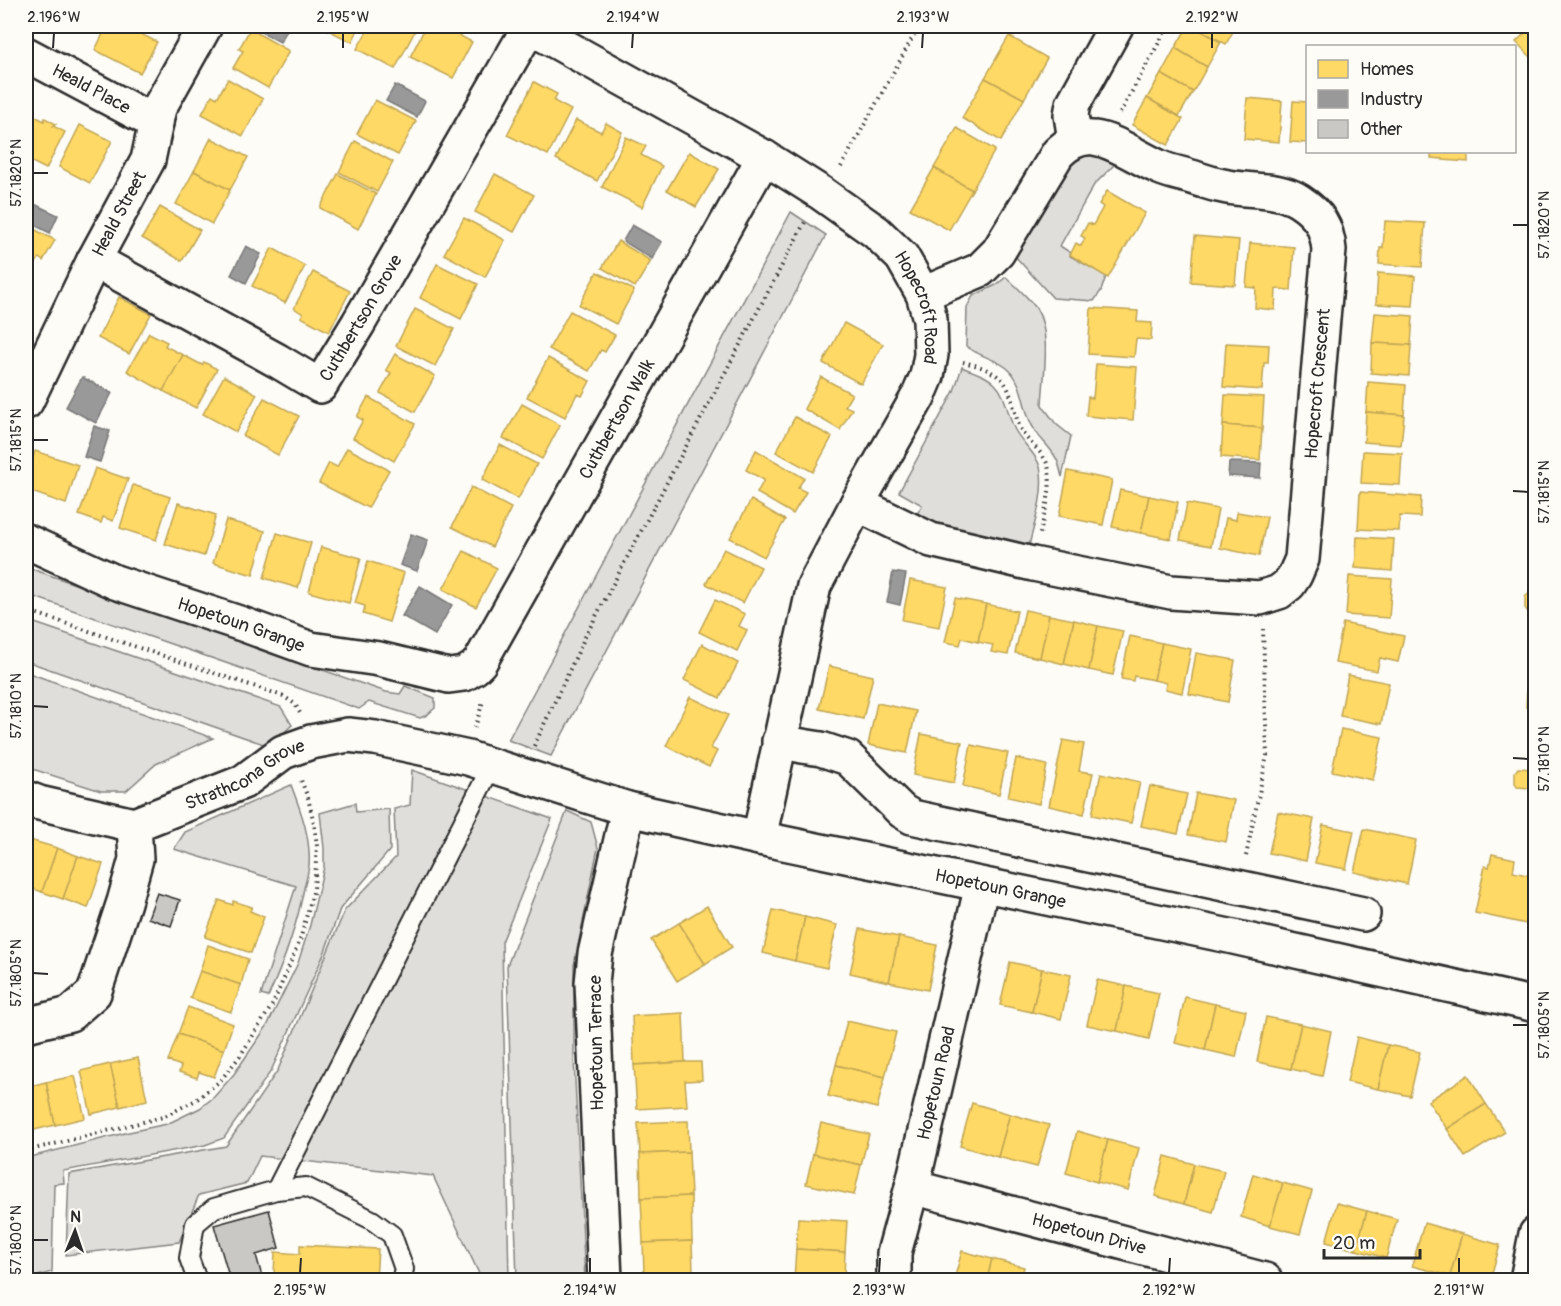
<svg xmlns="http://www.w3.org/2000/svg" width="1561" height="1306" viewBox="0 0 1561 1306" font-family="Pangolin,sans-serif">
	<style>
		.green { fill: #dfdeda; stroke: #858482; stroke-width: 1.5 }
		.homes { fill: #ffd966; stroke: #bfa554; stroke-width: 1.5 }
		.industry { fill: #999; stroke: #787878; stroke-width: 1.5 }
		.building { fill: #c9c8c4; stroke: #2b2b2b; stroke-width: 1.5 }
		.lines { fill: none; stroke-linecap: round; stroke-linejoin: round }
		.service-casing { stroke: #2b2b2b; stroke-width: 22 }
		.minor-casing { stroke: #2b2b2b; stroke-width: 38 }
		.path { stroke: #2b2b2b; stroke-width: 4; stroke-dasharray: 1.5 4.5; stroke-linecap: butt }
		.service { stroke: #fdfcf7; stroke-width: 18 }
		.minor { stroke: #fdfcf7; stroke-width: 33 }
		.ticks { fill: none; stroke: #2b2b2b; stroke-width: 2 }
		.labels { text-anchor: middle; stroke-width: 6; stroke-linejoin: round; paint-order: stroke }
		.street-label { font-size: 18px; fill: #2b2b2b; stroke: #fdfcf7 }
		.neatline { fill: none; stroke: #2b2b2b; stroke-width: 2 }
		.ticks-label { font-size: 15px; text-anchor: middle; fill: #2b2b2b }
	</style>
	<rect width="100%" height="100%" fill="#fdfcf7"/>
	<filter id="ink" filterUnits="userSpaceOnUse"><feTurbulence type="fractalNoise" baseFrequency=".0167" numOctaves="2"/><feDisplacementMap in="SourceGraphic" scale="12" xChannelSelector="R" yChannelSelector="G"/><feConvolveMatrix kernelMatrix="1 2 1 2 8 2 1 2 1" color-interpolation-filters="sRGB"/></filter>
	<g filter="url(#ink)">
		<g class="green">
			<path d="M1090,151L1117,162L1094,185L1060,246L1071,253L1070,256L1106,276L1101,291L1094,301L1053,298L1013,254L1063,166Z"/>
			<path d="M791,212L826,235L551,756L508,740Z"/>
			<path d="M1006,277C1016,286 1028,297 1036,308C1052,332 1043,378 1042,405L1056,424L1071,436L1062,477C1060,470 1059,461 1054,455C1049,446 1039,438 1034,429C1022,411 1025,384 1008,369C996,358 979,357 966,346L967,307L973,296L996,285Z"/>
			<path d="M962,367C973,372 987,375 995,384C1007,396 1007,415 1015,430C1023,445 1040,456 1041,473C1044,497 1034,523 1029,546L936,526L915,518L922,505L899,492L954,391Z"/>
			<path d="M26,567L386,692L400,694L405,686L435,698V708L427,715L420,718L369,702L359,709L26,594Z"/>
			<path d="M26,620L281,707L292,725L269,746L26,661Z"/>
			<path d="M26,672L213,738L156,764L126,791H101L26,767Z"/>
			<path d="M412,770L552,819L502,942L509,1280H482L433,1176L260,1156L247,1183L199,1195L179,1242L66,1255L69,1174L226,1146L278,1070L345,910L396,857L394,809L410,805Z"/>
			<path d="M291,785C301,811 311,838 309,865C308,873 306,881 304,888C297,925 284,962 268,997L261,995L296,886L174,849L185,832Z"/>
			<path d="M355,803L356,812L389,809L390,850L340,909L324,954L271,1071L224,1138L205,1145L63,1171L64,1183L54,1184L52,1272L26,1279V1158L129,1132L167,1124L200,1108L214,1097L234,1074L267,1026L298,963L310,925L324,867V848L320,813Z"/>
			<path d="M567,811L591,822L598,848L574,965V1060L585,1280H517L507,966Z"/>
		</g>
		<g class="homes">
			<path d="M107,26H125L157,42L140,73L95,50Z"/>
			<path d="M320,26H360L352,42Z"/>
			<path d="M370,26H415L417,27L395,69L357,49Z"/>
			<path d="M426,26H432L449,34L451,31L472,42L453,78L410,57Z"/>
			<path d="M1188,26H1193L1221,42L1207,67L1175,48Z"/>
			<path d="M1193,26H1236L1226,44Z"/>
			<path d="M1532,26H1536V62L1516,42Z"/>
			<path d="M250,29L289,51L268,88L233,68L243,51L239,49Z"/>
			<path d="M1009,36L1047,58L1024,99L985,78Z"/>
			<path d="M1175,48L1207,67L1193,92L1161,74Z"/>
			<path d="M1161,74L1193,92L1179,116L1147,98Z"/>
			<path d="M985,78L1024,99L1001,141L962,118Z"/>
			<path d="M228,79L263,99L243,136L202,114L212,95L217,98Z"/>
			<path d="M534,82L557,94L554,101L571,110L548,155L507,135Z"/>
			<path d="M1147,98L1183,119L1168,145L1132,125Z"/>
			<path d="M1247,98L1282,101L1279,142L1244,139Z"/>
			<path d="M375,100L416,121L398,155L357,134Z"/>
			<path d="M1293,101L1308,102V143L1290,142Z"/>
			<path d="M31,114L44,121L45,118L56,124L53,126L65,132L46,169L26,159V124Z"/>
			<path d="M576,120L601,132L606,123L622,132L597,181L556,159Z"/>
			<path d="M80,125L112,141L90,183L59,167Z"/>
			<path d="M957,128L995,150L972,190L934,168Z"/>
			<path d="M626,137L646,146L641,155L662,166L642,207L602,187Z"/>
			<path d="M211,138L248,157L230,190L194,171Z"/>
			<path d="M355,141L393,162L377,192L339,172Z"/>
			<path d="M689,152L719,169L696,207L667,190Z"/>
			<path d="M1431,152H1468V162L1443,160V159L1431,158Z"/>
			<path d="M934,168L972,190L949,230L910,209Z"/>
			<path d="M194,171L230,190L212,224L176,204Z"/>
			<path d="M338,174L376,194L358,229L320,208Z"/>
			<path d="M495,174L534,195L514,232L475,212Z"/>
			<path d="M1107,191L1145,213L1108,278L1070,255L1076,243L1081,246L1085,238L1081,236L1088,223L1093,225L1103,207L1099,204Z"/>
			<path d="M160,207L200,230L182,261L142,238Z"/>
			<path d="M464,218L505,240L485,277L444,254Z"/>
			<path d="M1385,221L1425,223L1422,267L1379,264L1380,248H1383Z"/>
			<path d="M26,225L55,240L43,261L39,258L28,278L26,277Z"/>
			<path d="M1195,236L1239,240L1235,285L1191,282Z"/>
			<path d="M618,241L651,261L635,287L602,268Z"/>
			<path d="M1250,243L1294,247L1291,290L1276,289L1275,310L1255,308L1256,288L1246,287Z"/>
			<path d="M272,248L305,266L285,303L252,286Z"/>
			<path d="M437,264L478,284L461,319L420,298Z"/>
			<path d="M313,272L350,291L329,332L301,317L303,314L294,308Z"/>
			<path d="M597,272L634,290L616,324L579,305Z"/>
			<path d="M1378,273L1415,276L1413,306L1376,304Z"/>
			<path d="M119,297L151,314L129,354L98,338Z"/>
			<path d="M1091,308L1138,311L1137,322L1152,323L1151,340L1136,339L1134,357L1088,354Z"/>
			<path d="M415,309L454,329L435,366L396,346Z"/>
			<path d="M570,311L615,335L605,352L601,350L589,371L549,349Z"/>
			<path d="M1375,313L1413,316L1411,345L1372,343Z"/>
			<path d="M844,323L883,344L861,384L823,363Z"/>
			<path d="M149,333L167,342L165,346L183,355L163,391L127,371Z"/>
			<path d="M1226,343L1269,345L1268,363H1264L1262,390L1223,387Z"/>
			<path d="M1372,343L1411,345L1409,376L1371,373Z"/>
			<path d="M395,354L435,376L415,412L380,393L391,373L386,370Z"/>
			<path d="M183,355L202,365L204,362L217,369L196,408L163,391Z"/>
			<path d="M548,358L590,381L582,396L577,394L565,417L527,397Z"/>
			<path d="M1096,364L1137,367L1133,420L1086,416L1088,397L1093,398Z"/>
			<path d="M224,376L257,394L236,432L203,414Z"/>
			<path d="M821,377L852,394L845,406L852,409L840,430L804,409Z"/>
			<path d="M1368,382L1406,385L1404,415L1366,412Z"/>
			<path d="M1225,395L1264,397L1262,428L1223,425Z"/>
			<path d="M368,397L415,424L394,461L353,438L363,420L357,417Z"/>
			<path d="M264,398L299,416L278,455L243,436Z"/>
			<path d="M522,404L560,425L542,459L503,438Z"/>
			<path d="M1366,412L1404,415L1401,445L1364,442Z"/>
			<path d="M795,417L832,437L813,472L776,452Z"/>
			<path d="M1223,425L1262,428L1260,460L1221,457Z"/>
			<path d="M500,445L537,464L518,499L482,480Z"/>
			<path d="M347,448L389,470L368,508L319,483L329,463L337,467Z"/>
			<path d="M756,450L804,478L798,488L806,492L793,514L757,493L764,480L746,470Z"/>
			<path d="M35,451L78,465L66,504L26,490V481Z"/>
			<path d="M1363,451L1402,453L1400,485L1361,483Z"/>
			<path d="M95,468L128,479L113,521L103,517L101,523L79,515Z"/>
			<path d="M1068,471L1112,480L1103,525L1059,516Z"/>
			<path d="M133,485L170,497L156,540L120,528Z"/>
			<path d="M471,487L511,508L492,547L452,527Z"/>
			<path d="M1120,490L1149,496L1141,533L1112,527Z"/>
			<path d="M1360,492L1421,497L1420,517L1400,516L1399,531L1358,529Z"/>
			<path d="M1149,496L1178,502L1171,539L1141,533Z"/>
			<path d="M751,500L785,520L764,557L730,538Z"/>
			<path d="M178,503L216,515L204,556L165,544Z"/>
			<path d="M1187,503L1218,509L1211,546L1180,540Z"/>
			<path d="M1237,512L1267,517L1259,556L1220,548L1226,518L1236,520Z"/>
			<path d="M226,520L265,531L253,575L213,563Z"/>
			<path d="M277,533L311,543L298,588L264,578Z"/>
			<path d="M1357,537L1394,539L1392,571L1355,568Z"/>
			<path d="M321,547L361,558L349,603L309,592Z"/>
			<path d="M724,549L761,567L743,603L706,584Z"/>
			<path d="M464,551L497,568L476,607L443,589Z"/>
			<path d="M368,561L404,573L389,622L363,614L365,606L355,603Z"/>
			<path d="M1349,576L1392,579L1389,618L1346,615Z"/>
			<path d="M910,580L947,587L939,627L902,620Z"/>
			<path d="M1534,589H1536V617H1532L1525,608V597Z"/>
			<path d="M955,598L986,604L978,642L962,638L960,645L945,642Z"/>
			<path d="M715,600L745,614L739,626L747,630L737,651L699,632Z"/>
			<path d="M986,604L1017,611L1008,655L991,652L993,645L978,642Z"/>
			<path d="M1025,610L1049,615L1040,658L1015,653Z"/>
			<path d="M1049,615L1074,620L1064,664L1040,658Z"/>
			<path d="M1074,620L1098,626L1089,670L1064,664Z"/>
			<path d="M1343,623L1404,636L1398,662L1380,658L1377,671L1335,663Z"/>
			<path d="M1098,626L1123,631L1113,675L1089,670Z"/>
			<path d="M1130,636L1162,643L1154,680L1134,676L1133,681L1121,679Z"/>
			<path d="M1162,643L1191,649L1182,693L1165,689L1166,683L1154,680Z"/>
			<path d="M702,644L738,663L720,698L684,680Z"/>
			<path d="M1196,653L1235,660L1228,702L1189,694Z"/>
			<path d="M829,666L873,676L863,719L819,709Z"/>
			<path d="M1348,675L1389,683L1381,724L1340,716Z"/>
			<path d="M1527,690L1536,691V708L1526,707Z"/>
			<path d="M690,697L728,715L711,748L717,751L709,767L666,746Z"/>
			<path d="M877,703L916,711L907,753L868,745Z"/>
			<path d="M1341,729L1382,737L1373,780L1332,771Z"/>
			<path d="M921,734L962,742L954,783L913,775Z"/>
			<path d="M1063,740L1084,744L1079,771L1093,773L1084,814L1049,806Z"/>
			<path d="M971,745L1008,753L999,794L963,786Z"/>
			<path d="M1016,758L1047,765L1039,804L1008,797Z"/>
			<path d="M1534,765H1536V798H1530V788L1517,787L1515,783V772L1518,768L1534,769Z"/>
			<path d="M1101,773L1140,782L1131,823L1092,815Z"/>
			<path d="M1150,786L1187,794L1178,834L1141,826Z"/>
			<path d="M1196,793L1234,800L1226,842L1188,835Z"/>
			<path d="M1278,812L1314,819L1306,861L1269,853Z"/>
			<path d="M1323,825L1354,831L1346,869L1315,863Z"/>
			<path d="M1364,829L1416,840L1407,884L1354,872Z"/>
			<path d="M30,840L57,848L42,892L26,886V853Z"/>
			<path d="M57,848L78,856L63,899L42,892Z"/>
			<path d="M1492,854L1515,859L1513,872L1536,877V926L1475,913L1485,866L1489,867Z"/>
			<path d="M78,856L103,864L88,908L63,899Z"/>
			<path d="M219,900L233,905V901L252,907L250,911L264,917L251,953L205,937Z"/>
			<path d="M707,906L732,947L705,964L679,923Z"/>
			<path d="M773,910L805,917L795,961L763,953Z"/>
			<path d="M805,917L837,925L827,968L795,961Z"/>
			<path d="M679,923L705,964L677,981L651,940Z"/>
			<path d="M860,929L899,937L889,982L850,973Z"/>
			<path d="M899,937L937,945L928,990L889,982Z"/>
			<path d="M208,945L248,959L241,985L200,971Z"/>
			<path d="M1010,962L1042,969L1032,1012L1000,1005Z"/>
			<path d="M1042,969L1071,975L1061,1019L1032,1012Z"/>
			<path d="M200,971L241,985L231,1012L190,998Z"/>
			<path d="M1097,980L1126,986L1117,1031L1087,1025Z"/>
			<path d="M1126,986L1159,993L1149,1039L1117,1031Z"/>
			<path d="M1185,997L1215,1004L1205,1050L1175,1043Z"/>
			<path d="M1215,1004L1246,1011L1236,1057L1205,1050Z"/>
			<path d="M188,1007L233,1024L224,1050L178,1034Z"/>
			<path d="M683,1013L685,1062L634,1065L632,1016Z"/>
			<path d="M1266,1017L1301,1024L1291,1069L1257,1062Z"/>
			<path d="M847,1021L896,1032L885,1077L836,1065Z"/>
			<path d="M1301,1024L1331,1031L1322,1076L1291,1069Z"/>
			<path d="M178,1034L224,1050L214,1077L199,1072L197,1078L179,1072L181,1066L168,1061Z"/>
			<path d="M1357,1037L1388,1045L1378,1089L1347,1082Z"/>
			<path d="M1388,1045L1420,1052L1410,1096L1378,1089Z"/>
			<path d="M138,1058L147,1100L120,1107L110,1064Z"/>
			<path d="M685,1062H701L702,1080L685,1081L687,1106L637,1109L634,1065Z"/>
			<path d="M110,1064L120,1107L91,1114L81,1071Z"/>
			<path d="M836,1065L885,1077L877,1108L828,1096Z"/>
			<path d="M1468,1075L1486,1104L1447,1129L1428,1101Z"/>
			<path d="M75,1076L85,1118L55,1125L46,1082Z"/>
			<path d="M46,1082L55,1125L26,1132V1087Z"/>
			<path d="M972,1103L1010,1114L998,1157L960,1146Z"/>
			<path d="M1486,1104L1505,1132L1465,1157L1447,1129Z"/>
			<path d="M1010,1114L1049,1125L1037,1167L998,1157Z"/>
			<path d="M688,1121L689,1152L640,1154L638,1123Z"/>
			<path d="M821,1123L869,1134L861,1165L813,1154Z"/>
			<path d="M1077,1131L1108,1140L1097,1182L1066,1173Z"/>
			<path d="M1108,1140L1139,1148L1128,1190L1097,1182Z"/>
			<path d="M689,1152L691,1196L641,1198L640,1154Z"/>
			<path d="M813,1154L861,1165L854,1195L806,1184Z"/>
			<path d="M1165,1156L1194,1164L1184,1204L1155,1196Z"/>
			<path d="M1194,1164L1224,1171L1213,1212L1184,1204Z"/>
			<path d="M1253,1174L1283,1183L1270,1226L1241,1217Z"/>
			<path d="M1283,1183L1312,1191L1300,1234L1270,1226Z"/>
			<path d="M691,1196L692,1241L643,1243L641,1198Z"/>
			<path d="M1337,1203L1367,1211L1356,1250L1326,1242Z"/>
			<path d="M1367,1211L1397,1219L1386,1258L1356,1250Z"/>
			<path d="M798,1218L847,1221L845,1252L796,1249Z"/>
			<path d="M1424,1223L1462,1234L1450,1276L1412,1266Z"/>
			<path d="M1462,1234L1500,1245L1490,1280H1465L1450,1276Z"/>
			<path d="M692,1241L693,1272L644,1274L643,1243Z"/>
			<path d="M300,1245L378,1249L376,1280H325V1278L274,1275L275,1252L300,1254Z"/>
			<path d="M796,1249L845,1252L844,1280H794Z"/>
			<path d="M962,1251L992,1259L987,1280H954Z"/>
			<path d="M992,1259L1024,1267L1021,1280H987Z"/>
			<path d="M1051,1274L1076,1280H1049Z"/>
		</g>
		<g class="industry">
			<path d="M253,26H287L289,27L280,42L252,27Z"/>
			<path d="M395,85L425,101L417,117L386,101Z"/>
			<path d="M30,202L58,215L50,233L26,221V210Z"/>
			<path d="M632,225L662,242L652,259L623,241Z"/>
			<path d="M246,246L261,254L246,283L231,275Z"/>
			<path d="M82,377L112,393L96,423L66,407Z"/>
			<path d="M94,426L110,431L100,462L84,457Z"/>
			<path d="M1229,462L1261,463L1260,478L1228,476Z"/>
			<path d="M411,534L428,540L417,571L400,565Z"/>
			<path d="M893,572L906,574L900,605L887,602Z"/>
			<path d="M420,586L452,605L435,635L402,616Z"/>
		</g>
		<g class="building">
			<path d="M157,893L180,900L171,926L148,918Z"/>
			<path d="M269,1210L279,1248L256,1255L263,1280H230L214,1225Z"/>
		</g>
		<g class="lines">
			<defs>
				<g id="service">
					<path d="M276,1190L492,765"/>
					<path d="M197,1280L189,1258L195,1224L214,1208L276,1190L306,1187L372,1220L392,1235L404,1269L401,1280"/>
				</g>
				<g id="minor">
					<path id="s1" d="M528,26L764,157L821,193L876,232L902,257L923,294L930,319L931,355L927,376L919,395L857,504L814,586L759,838"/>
					<path id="s2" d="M26,54L156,123"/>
					<path d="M1075,140L1071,115L1073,104L1116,26"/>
					<path id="s3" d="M94,260L278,361L320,386L358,324L530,26"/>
					<path id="s4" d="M26,402L94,260L148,160L159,108L205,26"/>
					<path id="s5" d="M857,504L931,540L1033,564L1171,592L1260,598L1279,592L1289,584L1295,575L1302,559L1329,250C1327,227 1319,214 1299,201C1278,187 1247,192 1223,186C1211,184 1199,179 1188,176C1178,173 1166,171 1157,166C1139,158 1113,140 1094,138C1079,136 1068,143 1058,153L998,252L980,270L923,294"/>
					<path id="s6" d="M26,541L115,582L242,624L311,649L379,659L449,676L464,674L474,668L480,662L764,157"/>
					<path d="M779,741L802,746L821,749L848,758L902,811L912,817L1363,914"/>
					<path id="s7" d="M26,798L39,803L134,825L243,782L283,752L311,742L348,735L375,738L468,758L628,809L759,838L1229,936L1536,1005"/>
					<path d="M26,1025L70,1014L94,993L124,902L136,859L134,825"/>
					<path id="s8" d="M912,1187L1265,1280"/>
					<path d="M605,1280L592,983L595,954L628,809"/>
					<path id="s9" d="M894,1280V1253L912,1187L982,885"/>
					<path d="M1527,1280L1536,1234"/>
				</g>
			</defs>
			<use href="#service" class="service-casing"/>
			<use href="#minor" class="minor-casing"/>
			<g class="path">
				<path d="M1120,113L1168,26"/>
				<path d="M841,167L919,26"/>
				<path d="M963,362C977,365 995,371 1004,382C1013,394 1014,416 1021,430C1029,445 1047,453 1049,471C1052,492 1044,514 1040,534"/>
				<path d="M26,610L283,696L295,704L300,713"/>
				<path d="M475,728L483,701"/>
				<path d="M534,746L585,637L806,220"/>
				<path d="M1246,856L1267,755L1263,629"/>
				<path d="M26,1151L163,1117L196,1100L220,1081L240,1056L273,1004L300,940L314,889L317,846L314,823L308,798L301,780"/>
			</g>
			<use href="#service" class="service"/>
			<use href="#minor" class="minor"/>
		</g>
	</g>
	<path class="ticks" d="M53,48L54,33M343,48V33M632,48L633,33M922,48L923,33M1212,48V33M33,173H48M1513,225H1528M33,440H48M1513,491L1528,492M33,706L48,707M1513,758L1528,759M33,973L48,974M1513,1025H1528M33,1240H48M300,1273L301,1258M590,1273V1258M879,1273L880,1258M1169,1273L1170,1258M1459,1273V1258"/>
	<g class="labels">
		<g class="street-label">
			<text dy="6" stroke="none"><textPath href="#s2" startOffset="74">Heald Place</textPath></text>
			<text dy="6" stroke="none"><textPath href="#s4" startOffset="210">Heald Street</textPath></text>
			<text dy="6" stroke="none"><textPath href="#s1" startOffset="495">Hopecroft Road</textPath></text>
			<text dy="6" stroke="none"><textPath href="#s3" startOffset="338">Cuthbertson Grove</textPath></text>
			<text dy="6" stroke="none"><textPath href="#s5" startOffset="654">Hopecroft Crescent</textPath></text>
			<text dy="6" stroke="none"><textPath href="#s6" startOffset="760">Cuthbertson Walk</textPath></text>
			<text dy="6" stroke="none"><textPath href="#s6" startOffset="231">Hopetoun Grange</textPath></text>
			<text dy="6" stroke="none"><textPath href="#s7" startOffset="234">Strathcona Grove</textPath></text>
			<text dy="6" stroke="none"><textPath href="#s7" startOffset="1017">Hopetoun Grange</textPath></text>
			<text transform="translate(596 1043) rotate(-91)" y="6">Hopetoun Terrace</text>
			<text dy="6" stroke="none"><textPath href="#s9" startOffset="202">Hopetoun Road</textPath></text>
			<text dy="6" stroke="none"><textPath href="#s8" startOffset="183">Hopetoun Drive</textPath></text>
		</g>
	</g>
	<rect width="1561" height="1306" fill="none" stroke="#fdfcf7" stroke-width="66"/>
	<rect x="1306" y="45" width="210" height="108" fill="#fdfcf7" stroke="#a9a8a5" stroke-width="1.5"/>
	<rect x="1318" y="60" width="30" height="18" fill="#ffd966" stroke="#a9a8a5" stroke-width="1.5"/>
	<text x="1360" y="75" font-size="18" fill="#2b2b2b">Homes</text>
	<rect x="1318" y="90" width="30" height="18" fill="#999999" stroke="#a9a8a5" stroke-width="1.5"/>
	<text x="1360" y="105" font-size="18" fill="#2b2b2b">Industry</text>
	<rect x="1318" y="120" width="30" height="18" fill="#c9c8c4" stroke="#a9a8a5" stroke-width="1.5"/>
	<text x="1360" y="135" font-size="18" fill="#2b2b2b">Other</text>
	<g transform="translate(75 1231) rotate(2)" stroke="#fdfcf7" stroke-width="4.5" paint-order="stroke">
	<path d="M0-4.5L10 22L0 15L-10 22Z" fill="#2b2b2b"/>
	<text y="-9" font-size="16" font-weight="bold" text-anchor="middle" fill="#2b2b2b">N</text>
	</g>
	<path d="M1324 1249v9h96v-9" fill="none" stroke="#2b2b2b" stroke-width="3"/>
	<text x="1333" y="1249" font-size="18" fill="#2b2b2b" stroke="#fdfcf7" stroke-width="4.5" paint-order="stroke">20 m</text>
	<rect x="33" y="33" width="1495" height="1240" class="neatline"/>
	<g class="ticks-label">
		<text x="54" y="22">2.196°W</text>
		<text x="343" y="22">2.195°W</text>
		<text x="633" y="22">2.194°W</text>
		<text x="923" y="22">2.193°W</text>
		<text x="1212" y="22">2.192°W</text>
		<text transform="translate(16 173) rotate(-90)" y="5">57.1820°N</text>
		<text transform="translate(1544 225) rotate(-90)" y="5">57.1820°N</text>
		<text transform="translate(16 440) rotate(-90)" y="5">57.1815°N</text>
		<text transform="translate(1544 492) rotate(-90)" y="5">57.1815°N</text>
		<text transform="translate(16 706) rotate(-90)" y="5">57.1810°N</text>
		<text transform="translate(1544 759) rotate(-90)" y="5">57.1810°N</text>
		<text transform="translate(16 973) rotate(-90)" y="5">57.1805°N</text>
		<text transform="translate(1544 1025) rotate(-90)" y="5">57.1805°N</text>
		<text transform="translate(16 1240) rotate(-90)" y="5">57.1800°N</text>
		<text x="300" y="1295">2.195°W</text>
		<text x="590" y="1295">2.194°W</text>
		<text x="879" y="1295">2.193°W</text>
		<text x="1169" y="1295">2.192°W</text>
		<text x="1459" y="1295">2.191°W</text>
	</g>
</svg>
